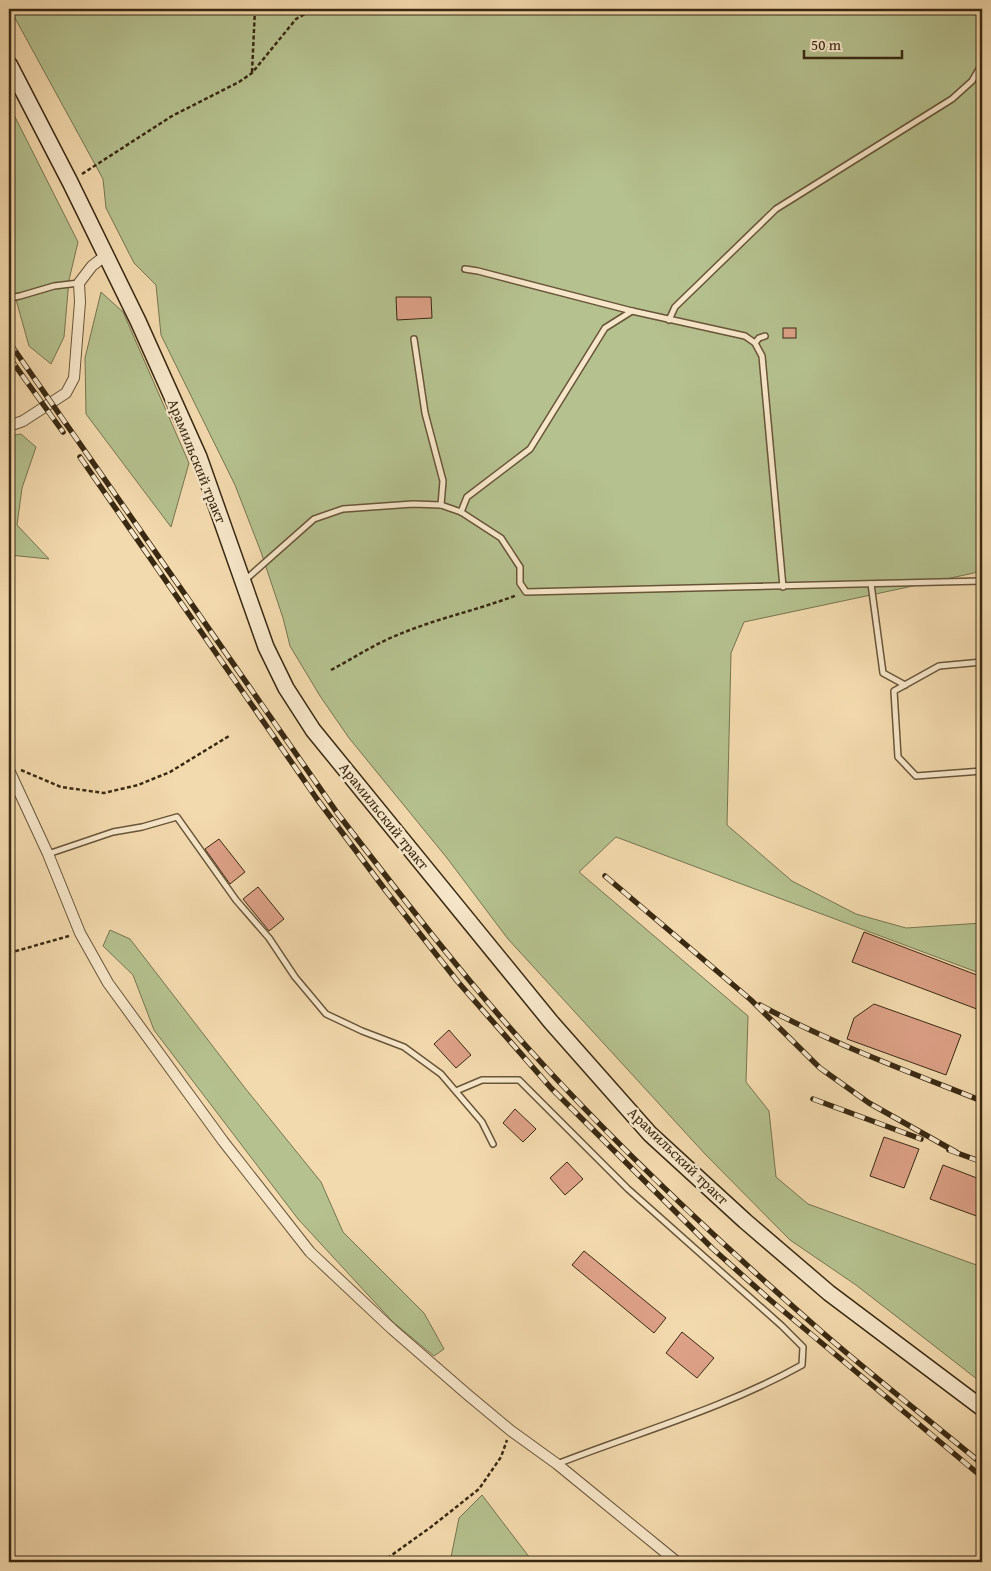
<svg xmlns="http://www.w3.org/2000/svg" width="991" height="1571" viewBox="0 0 991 1571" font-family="'Gentium Book Plus',serif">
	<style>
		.green { fill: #b5c18f; stroke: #777550 }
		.building { fill: #dda187; stroke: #392912 }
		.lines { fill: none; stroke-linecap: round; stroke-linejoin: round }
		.lane-casing { stroke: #685539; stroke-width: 8 }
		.street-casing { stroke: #685539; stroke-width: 12 }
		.secondary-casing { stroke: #392912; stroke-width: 18 }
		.path { stroke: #392912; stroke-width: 2.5; stroke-dasharray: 4 2.5; stroke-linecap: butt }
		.lane { stroke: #f7e7ca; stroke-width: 5 }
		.street { stroke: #f7e7ca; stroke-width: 10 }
		.secondary { stroke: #f7e7ca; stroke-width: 15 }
		.rail-casing { stroke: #392912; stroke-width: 5.5 }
		.rail { stroke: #f7e7ca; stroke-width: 4; stroke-dasharray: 11; stroke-linecap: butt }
		.labels { text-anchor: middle; stroke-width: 4.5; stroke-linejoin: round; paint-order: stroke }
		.street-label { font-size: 15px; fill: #392912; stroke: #f7e7ca }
	</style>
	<rect width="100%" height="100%" fill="#f3daae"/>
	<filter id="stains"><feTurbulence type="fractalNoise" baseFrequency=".004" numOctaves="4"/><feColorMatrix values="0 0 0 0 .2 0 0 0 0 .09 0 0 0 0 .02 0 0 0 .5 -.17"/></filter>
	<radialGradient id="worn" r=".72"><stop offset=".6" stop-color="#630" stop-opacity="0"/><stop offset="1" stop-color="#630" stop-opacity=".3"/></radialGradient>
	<g class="green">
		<path d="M10,9H982V568L974,573L744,622L731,653L727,825L792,881L856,914L906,928L982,923V974L616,837L579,872L748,1016L746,1082L769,1111L776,1177L808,1204L982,1267V1383L856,1285L790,1240L705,1154L508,939L447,858L349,738L320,696L290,646L283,618L261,552L235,485L161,335L156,285L134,263L106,208L103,179Z"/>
		<path d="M9,105L78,242L69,280L64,337L51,364L29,346L15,296L9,287Z"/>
		<path d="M101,292L123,312L189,463L171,527L86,414L85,358Z"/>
		<path d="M21,434L36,447L22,488L17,525L49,559L9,555V436Z"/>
		<path d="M110,930L130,939L245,1088L321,1182L343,1232L424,1313L444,1349L434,1356L393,1322L298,1219L154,1030L133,975L103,946Z"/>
		<path d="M482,1495L533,1562H450L459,1518Z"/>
	</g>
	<g class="building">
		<path d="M396,297H431L432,318L397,320Z"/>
		<rect x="783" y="328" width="13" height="10"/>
		<path d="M219,839L245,872L230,884L205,849Z"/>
		<path d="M258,887L284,919L269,931L243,899Z"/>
		<path d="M864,932L982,977V1011L852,962Z"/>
		<path d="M874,1004L961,1035L946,1075L847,1039L854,1018Z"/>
		<path d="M449,1030L471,1055L456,1068L434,1044Z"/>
		<path d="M515,1109L536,1129L523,1142L503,1123Z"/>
		<path d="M884,1137L919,1149L904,1188L870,1176Z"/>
		<path d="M567,1162L583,1179L565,1195L550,1178Z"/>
		<path d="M943,1165L982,1180V1218L930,1199Z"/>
		<path d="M584,1251L666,1318L654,1333L572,1265Z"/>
		<path d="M682,1332L714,1358L697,1378L666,1353Z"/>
	</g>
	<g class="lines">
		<defs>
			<g id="lane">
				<path d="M465,269L478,271L632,311L745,336L755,343L762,356L783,587"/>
				<path d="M9,298L20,296L54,286L79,283"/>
				<path d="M669,320L675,307L776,209L952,99L972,81L982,64"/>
				<path d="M414,339L425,413L443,481L441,505"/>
				<path d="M755,343L759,338L765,336"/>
				<path d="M461,512L467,497L530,449L605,328L632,311"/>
				<path d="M244,581L314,519L343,509L413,504L441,505L461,512L501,538L520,567V583L526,592L982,581"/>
				<path d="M871,584L883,673L905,685"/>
				<path d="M982,662L939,666L894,691L898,757L916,776L982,771"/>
				<path d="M48,854L113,832L142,827L177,817L236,900L269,938L295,977L326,1014L362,1031L404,1047L441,1074L482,1122L493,1144"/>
				<path d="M456,1091L482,1080H519L628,1189L782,1326L803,1347L802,1365C725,1408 639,1432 557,1464"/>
			</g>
			<g id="street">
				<path d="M9,426L23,421L66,393L74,378L80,302L79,283L92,266L106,255"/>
				<path d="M9,770L48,854L80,933L108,983L223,1141L310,1252L392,1329L468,1395L510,1430L557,1464L677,1562"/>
			</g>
			<path id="secondary" d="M9,64L70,182L138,321L199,457L266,647L286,688L313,730L551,1022L650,1134L745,1221L829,1293L982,1408"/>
		</defs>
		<use href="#lane" class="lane-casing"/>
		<use href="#street" class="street-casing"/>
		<use href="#secondary" class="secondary-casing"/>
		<g class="path">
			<path d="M252,72L255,9"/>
			<path d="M82,174L172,116L239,82L252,73L296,19L314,9"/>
			<path d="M331,670C354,658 376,643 400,634C438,618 478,610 517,595"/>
			<path d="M21,770L61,787L104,793L138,785L170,772L229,736"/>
			<path d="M9,953L69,936"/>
			<path d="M382,1562L431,1527L479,1489L501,1457L507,1440"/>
		</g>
		<use href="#lane" class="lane"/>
		<use href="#street" class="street"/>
		<use href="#secondary" class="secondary"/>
		<defs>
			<g id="rail">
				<path d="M9,342L338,814C399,893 460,973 527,1047C618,1148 719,1242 822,1332C874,1377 929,1420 982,1464"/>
				<path d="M9,357L63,432"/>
				<path d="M80,457L317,799L386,891L458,982L551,1088L713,1249L769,1299L982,1477"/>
				<path d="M605,876L751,1000L820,1068L869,1103L956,1152"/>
				<path d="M760,1005C831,1043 907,1071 982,1101"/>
				<path d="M813,1099L921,1139"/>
				<path d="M949,1150L982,1162"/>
			</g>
		</defs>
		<use href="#rail" class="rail-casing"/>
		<use href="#rail" class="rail"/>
	</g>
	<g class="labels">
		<g class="street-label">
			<text transform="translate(197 461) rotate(68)" y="5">Арамильский тракт</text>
			<text transform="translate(384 816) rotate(51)" y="5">Арамильский тракт</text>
			<text transform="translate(678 1156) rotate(44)" y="5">Арамильский тракт</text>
		</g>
	</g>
	<rect width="991" height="1571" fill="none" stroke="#f3daae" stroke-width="30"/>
	<rect x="10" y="10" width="971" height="1551" fill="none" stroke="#392912" stroke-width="2.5"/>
	<rect x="15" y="15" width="961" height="1541" fill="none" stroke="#392912"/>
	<path d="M804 50v8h98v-8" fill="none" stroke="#392912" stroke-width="2.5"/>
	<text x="811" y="50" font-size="15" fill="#392912" stroke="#f7e7ca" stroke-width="4" paint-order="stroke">50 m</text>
	<rect width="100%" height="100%" filter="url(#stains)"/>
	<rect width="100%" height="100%" fill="url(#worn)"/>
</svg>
